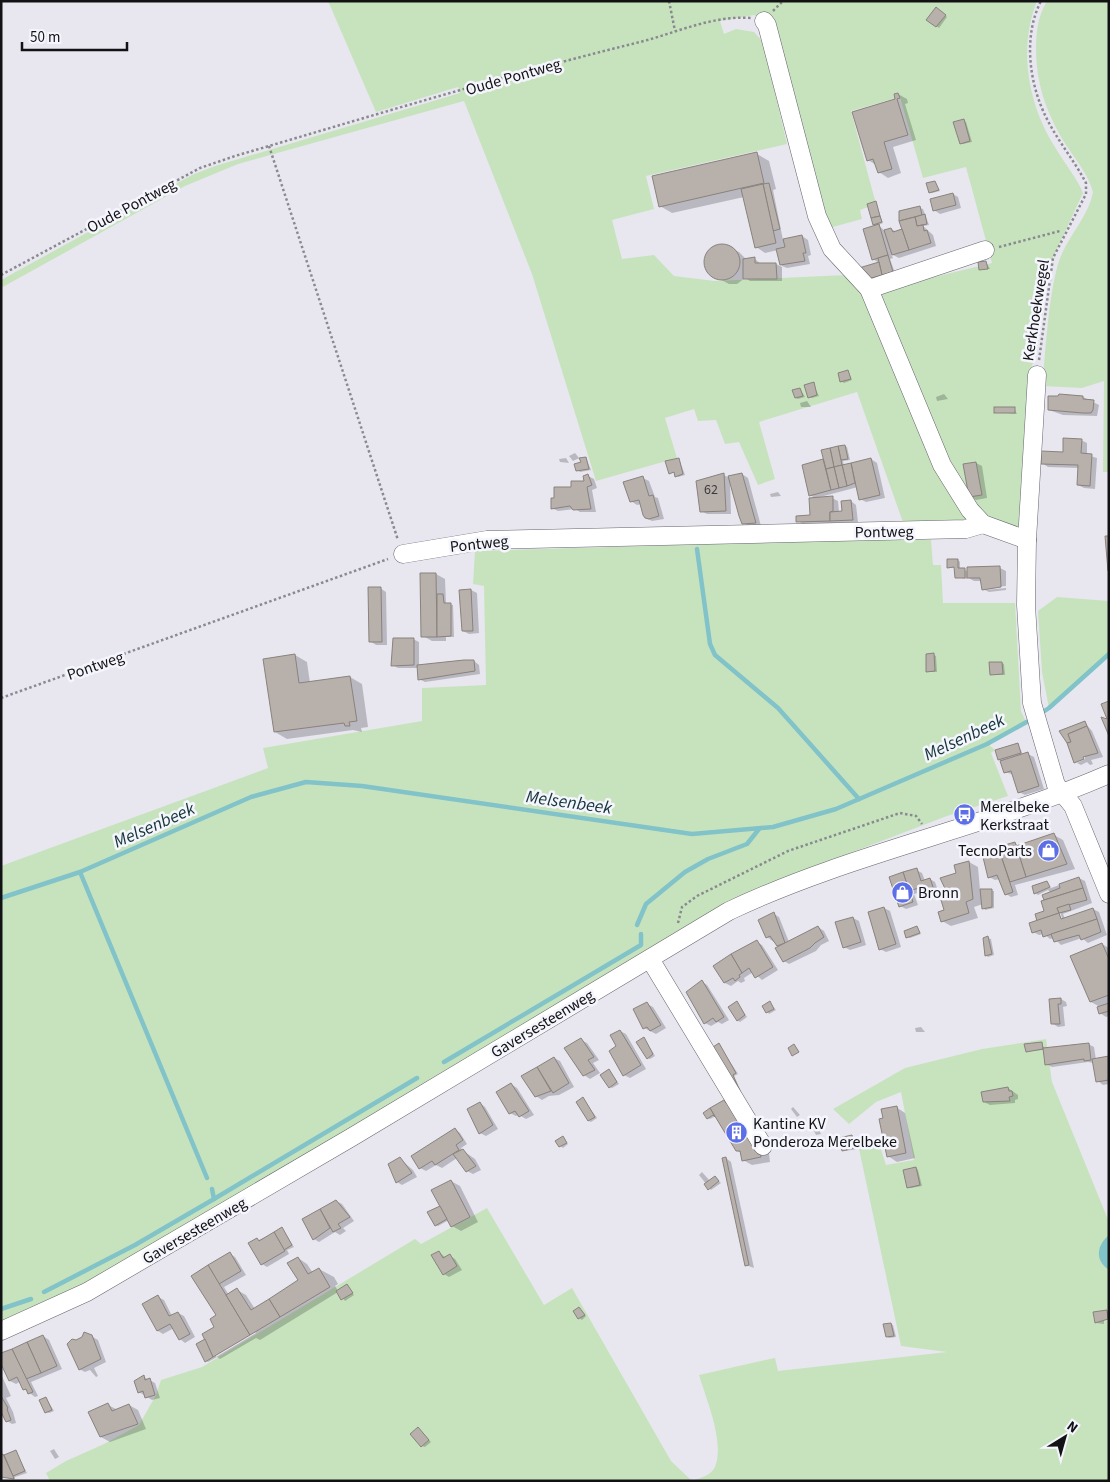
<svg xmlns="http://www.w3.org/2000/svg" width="1110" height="1482" viewBox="0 0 1110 1482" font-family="'Source Sans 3',sans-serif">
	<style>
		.green { fill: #c7e3bd }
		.water { fill: #81c3c9 }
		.shadow { fill: #0003; fill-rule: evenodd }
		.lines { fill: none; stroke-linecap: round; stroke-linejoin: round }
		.stream { stroke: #81c3c9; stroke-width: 4.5 }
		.building { fill: #b8b0ab; stroke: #89827d }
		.minor-casing { stroke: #65646c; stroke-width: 19 }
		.path { stroke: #89898f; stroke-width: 2.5; stroke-dasharray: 2.5 2.5; stroke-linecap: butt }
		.minor { stroke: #fff; stroke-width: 18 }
		.labels { text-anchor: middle; stroke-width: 5; stroke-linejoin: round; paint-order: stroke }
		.number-label { font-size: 14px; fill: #3c3a3a }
		.street-label { font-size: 16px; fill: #121215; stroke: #f5f5fd }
		.poi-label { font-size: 16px; fill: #121215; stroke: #f5f5fd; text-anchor: start }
		.water-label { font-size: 18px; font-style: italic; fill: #143538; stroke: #f5f5fd }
	</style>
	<rect width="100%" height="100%" fill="#e8e7f0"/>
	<g class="green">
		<path d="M328,1H1037C1018,49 1028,104 1055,147C1064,163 1076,176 1083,193L1049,266L1037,352L1030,371L1020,529L993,524L954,478L879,295L889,288L992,263L966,167L923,178L900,97L851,111L876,204L860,210L862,219L829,228L798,120L777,28L754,15L720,21L724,34L736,29L754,32L763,42L787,144L646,176L654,209L612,220L622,259L654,255L674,276L715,281L847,275L863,293L969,524L905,528L857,392L759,422L775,479L758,485L739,442L725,444L716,420L698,421L694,409L665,418L677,458L596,481L532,274L464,101L238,164L185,186L1,288V280L192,175L215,166L460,93L458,87L376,112Z"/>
		<path d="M1047,1H1109V472H1103L1104,381L1082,388L1042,386C1046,348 1048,300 1058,264C1066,238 1088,218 1093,192C1088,174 1076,160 1066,145C1048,116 1037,88 1036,52C1036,33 1037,18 1047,1Z"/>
		<path d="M842,540H931L933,565H941L943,603H1015L1021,711L1026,722L988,744L995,750L991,753L1008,796L947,816L785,878L130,1262L1,1324V866L268,768L263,748L422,721V688L486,685L484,586L473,584L475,551Z"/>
		<path d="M1057,597L1109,601V654L1049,708L1042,672L1038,611Z"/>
		<path d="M1046,1039L1052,1082L1109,1222V1481H50L46,1473L66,1461L104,1444L139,1425L156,1395L161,1380L202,1367L415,1239L421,1244L487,1208L544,1305L572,1288L671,1461L692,1481C701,1478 711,1475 715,1467C725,1442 706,1399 699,1375L770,1359L775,1358L778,1371L947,1352L901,1346L858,1144L878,1140L886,1165L914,1160L901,1092L876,1102L849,1124L833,1109L905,1068L982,1049Z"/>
	</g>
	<path class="water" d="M1109,1235V1270C1094,1260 1097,1245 1109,1235Z"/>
	<g class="shadow">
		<path d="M939,10L947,17L939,28L928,19Z"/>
		<path d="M898,94L907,99L908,103L905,104L916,140L893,147L901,173L888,178L879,172L876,165L868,160Z"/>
		<path d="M963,120L966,122L972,142L963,144L961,143Z"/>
		<path d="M757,154L769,161L776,189L773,190L783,240L802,236L808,240L811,255L808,256L810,264L787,268L782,266L778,250L765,253L756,247L744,197L672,213L660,206Z"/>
		<path d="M935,182L940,191L932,193L930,192Z"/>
		<path d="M953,194L958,197L961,208L940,214L934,210Z"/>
		<path d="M876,203L883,223L878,225L885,231L891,229L897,232L904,230L901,220L920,208L923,209L929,225L923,226L933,235L936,246L899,258L891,254L893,258L890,259L895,273L874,282L868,279L879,263L873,259L877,226L874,225L868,205Z"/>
		<path d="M722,245L739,252L747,260L755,259L761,264H776L782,267V281H750L745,278L737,284H729L712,275L707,269V253L713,247Z"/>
		<path d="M986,262L990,269H980Z"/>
		<path d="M848,372L852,380L844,383L841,381Z"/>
		<path d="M813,384L819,396L812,398L809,397Z"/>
		<path d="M800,389L805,397L798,399L796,398Z"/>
		<path d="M944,394L948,399L937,401L936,397Z"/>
		<path d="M1071,397H1083L1099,405L1097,416L1063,415L1049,410Z"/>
		<path d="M807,401L811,407H801L800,403Z"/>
		<path d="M1014,408L1017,414L996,412Z"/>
		<path d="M1081,440L1087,443V455L1097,458L1095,489L1084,488L1078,485L1079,468L1048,467L1042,463L1064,454Z"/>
		<path d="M845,446L847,447L850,460L843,461L844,466L871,459L877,463L885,498L866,502L860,499L858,487L820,497L832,498L838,501L839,512H843L851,501L856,505L858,522L803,524L798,521L811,517L817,499L810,495L804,466L825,460L823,451Z"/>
		<path d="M575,453L579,458L573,461L569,456Z"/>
		<path d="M566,458L569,463L560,462L559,459Z"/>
		<path d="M586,458L591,470L580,472L577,470Z"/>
		<path d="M679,459L685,475L678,477L675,473H670Z"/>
		<path d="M976,463L982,466L987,498L976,500L970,496Z"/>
		<path d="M742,474L748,478L761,526H749L743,523L730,480L731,514H707L701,511L724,475L729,478Z"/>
		<path d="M588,476L594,479L597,488L592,490L596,512H580L575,509L558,511L552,508L572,488L586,482Z"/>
		<path d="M643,478L649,481L655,497L658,498L664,519L652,521L646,518L642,504L637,505L631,501Z"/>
		<path d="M778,492L781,496L771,497L770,494Z"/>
		<path d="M958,560L960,562V569L968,571L1000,568L1006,571V586L986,588V590L1006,588V590L989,592L983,589L982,581H974L967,577V579L956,577V568L948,567Z"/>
		<path d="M436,574L445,579L446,604L453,605L454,637H446V641H432L423,636Z"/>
		<path d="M380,588L386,592L387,645H376L370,641Z"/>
		<path d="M471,590L477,593L479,633L469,634L463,631Z"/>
		<path d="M413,639L419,642V666L474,661L479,665L480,674L425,682L419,679L418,668H398L392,665Z"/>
		<path d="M295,655L307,662L310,683L350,677L362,684L368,727L361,728L362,732L353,730L287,739L275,732Z"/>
		<path d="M934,655L936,656L937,672H930L928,671Z"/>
		<path d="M1002,663L1004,664L1005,675L991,674Z"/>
		<path d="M1085,723L1092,731L1103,757L1091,760L1093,764L1090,765L1087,762L1081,765L1077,763L1085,759Z"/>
		<path d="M1018,744L1023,755L1028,754L1034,757L1044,789L1025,795L1019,792L1014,775L1005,772L999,759Z"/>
		<path d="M1054,835L1063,840L1075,869L1015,885L1018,895L1011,897L1006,894L1000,879L995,880L989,877L983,854L1015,843L1019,846Z"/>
		<path d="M969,862L978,867L980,890L994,891V908L985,910L983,904L974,907L978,918L951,926L942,921L958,874Z"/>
		<path d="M916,870L922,873L925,881L930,879L935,882L939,893L934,895L928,890L914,894L918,905L906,909L900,906Z"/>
		<path d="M1079,878L1085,881L1092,903L1063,914L1065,919L1093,909L1099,912L1107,935L1088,943L1082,938L1061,945L1054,938L1050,939L1044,934L1039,935L1033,932L1046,912L1044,896L1051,893L1048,890L1038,895L1035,893L1047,883L1051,888ZM1057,912H1060L1064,924Z"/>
		<path d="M884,908L890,911L901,947L886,952L880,949Z"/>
		<path d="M774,914L779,917L789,942L818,927L824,931L829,941L821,945L816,951L789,964L784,961L781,947L767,937Z"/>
		<path d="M853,918L859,921L866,945L850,950L844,947Z"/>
		<path d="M917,927L921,934L910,938L907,937Z"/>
		<path d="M988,938L991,939L994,955L988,957L986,955Z"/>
		<path d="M757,942L762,945L778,970L762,980L753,972L744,978L745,981L741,983L738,981L731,986L725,983L715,966Z"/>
		<path d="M1102,944L1109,948V1016L1106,1017L1100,1013V1007L1091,1002Z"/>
		<path d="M702,982L707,985L729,1020L722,1024L718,1022L711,1026L705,1023Z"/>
		<path d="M1061,999L1066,1002L1067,1006L1063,1007L1065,1026L1058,1027L1052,1023L1050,1000Z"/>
		<path d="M737,1003L747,1017L740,1022L737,1020Z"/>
		<path d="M770,1003L776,1010L769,1014L764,1007Z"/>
		<path d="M647,1004L653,1007L666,1028L656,1034L644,1028Z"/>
		<path d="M921,1027L925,1032H916L915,1028Z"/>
		<path d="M620,1031L626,1034L646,1069L630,1078L624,1075L618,1047Z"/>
		<path d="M644,1038L655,1056L650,1059L647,1058Z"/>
		<path d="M581,1040L587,1043L599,1060L593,1063L600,1073L590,1079L584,1075L566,1049Z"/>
		<path d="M1041,1043L1045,1049L1088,1044L1094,1047L1096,1060L1109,1058V1084L1103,1085L1098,1081L1094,1063L1088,1062L1052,1067L1046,1064L1044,1050L1027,1051Z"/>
		<path d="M719,1045L738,1074L734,1076L741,1091L739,1092Z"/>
		<path d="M554,1058L560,1061L574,1087L559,1095L549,1096L542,1100L536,1096L523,1077Z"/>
		<path d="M609,1070L619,1084L612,1088L610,1087Z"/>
		<path d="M511,1084L517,1088L534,1115L526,1119L519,1115L516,1116L510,1113Z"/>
		<path d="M1008,1088L1018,1095V1099L1015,1100V1103L990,1105L984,1102Z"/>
		<path d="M583,1099L597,1118L591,1122L589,1121Z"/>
		<path d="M724,1102L740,1107L769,1153L770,1162L752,1165L743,1160L742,1153L737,1151L716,1116L710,1119L707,1118L705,1113Z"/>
		<path d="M480,1103L485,1107L498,1129L486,1136L480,1133Z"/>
		<path d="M793,1107L800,1115L797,1117L791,1109Z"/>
		<path d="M896,1107L905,1113L915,1158L897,1162L888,1156L885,1119Z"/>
		<path d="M817,1126L821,1134L816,1135L812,1127Z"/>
		<path d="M455,1129L460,1133L467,1144L461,1148L462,1150L475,1159L481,1170L473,1174L467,1171L457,1158L442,1168L436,1165L426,1171L420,1168Z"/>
		<path d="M852,1136L857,1149L845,1151L843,1150Z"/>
		<path d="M563,1138L568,1144L563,1148L560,1146Z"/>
		<path d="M726,1158L731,1162L754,1268L746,1265Z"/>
		<path d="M400,1159L413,1170L417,1177L402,1185L397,1182Z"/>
		<path d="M916,1168L918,1170L922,1186L911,1188L908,1187Z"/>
		<path d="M702,1172L710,1181L715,1177L721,1183L711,1190L699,1175Z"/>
		<path d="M451,1181L460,1186L478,1222L461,1231L452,1226L449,1220L438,1226L435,1225Z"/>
		<path d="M336,1201L342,1204L354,1221L343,1228L346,1231L340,1235L335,1232L319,1242L314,1239L304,1220Z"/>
		<path d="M282,1229L294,1247L287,1250L289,1254L267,1267L262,1264L250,1244Z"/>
		<path d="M439,1252L446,1258L450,1256L455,1259L462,1270L449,1277L444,1274Z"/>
		<path d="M230,1254L235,1257L246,1275L224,1287L229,1295L237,1290L246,1295L255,1309L299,1281L298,1258L307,1264L313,1273L319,1269L334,1277L338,1284L335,1286L338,1291L347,1285L354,1295L345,1301L338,1292L260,1340L256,1338L220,1359L217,1357L208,1362L206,1361L205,1341L216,1328L218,1316L192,1276ZM254,1331L256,1333L216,1357V1354Z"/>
		<path d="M158,1297L164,1300L172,1316L178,1313L184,1316L195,1337L185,1343L180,1339L174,1328L163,1334L158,1331Z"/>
		<path d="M579,1308L586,1316L582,1320L579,1318Z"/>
		<path d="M1107,1311L1109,1313V1320H1104V1324L1096,1323L1095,1313Z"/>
		<path d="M891,1324L893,1325L896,1337L889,1338L887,1336Z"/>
		<path d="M43,1336L49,1340L62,1369L31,1382L38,1396L35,1397L24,1389L21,1381L16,1384L10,1381Z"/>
		<path d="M91,1336L98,1340L106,1362L94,1368L98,1376L96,1377L90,1370L85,1372L79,1369L76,1342Z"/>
		<path d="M1,1374L11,1396L6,1398L13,1412L16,1423L12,1424L7,1421L1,1409Z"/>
		<path d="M144,1377L155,1383L160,1398L152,1400L139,1392Z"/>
		<path d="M46,1398L54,1411L49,1413L46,1412Z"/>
		<path d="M108,1405L118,1410L129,1405L138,1410L146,1429L110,1442L101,1437Z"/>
		<path d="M420,1430L431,1442L425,1447L422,1446Z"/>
		<path d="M54,1449L59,1457L55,1459L50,1451Z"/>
		<path d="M15,1451L27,1473L15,1477V1479L1,1477V1457Z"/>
	</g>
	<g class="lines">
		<g class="stream">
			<path d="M697,549L710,644L715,655L778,708L859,799"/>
			<path d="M1040,714L1049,708L1109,654"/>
			<path d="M80,872L207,1178"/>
			<path d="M1,898L80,872L251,797L306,782L362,786L692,834L773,827L836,809L987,744L1032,719"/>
			<path d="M637,925L646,904L685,872L708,859L747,844L759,829"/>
			<path d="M444,1062L641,945V934"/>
			<path d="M214,1199L417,1078"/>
			<path d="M44,1292L135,1245L214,1199L212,1189"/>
			<path d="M1,1309L31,1299"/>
		</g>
	</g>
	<g class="building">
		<path d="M936,7L946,15L936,27L926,20Z"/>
		<path d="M898,93L900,98L897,99L908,135L884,142L892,169L878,173L873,159L867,161L852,112L895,99L894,94Z"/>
		<path d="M964,119L970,141L960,144L953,122Z"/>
		<path d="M757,152L764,183L659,207L652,176Z"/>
		<path d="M935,181L939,190L929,193L926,183Z"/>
		<path d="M769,183L780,229L773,231L763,184Z"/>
		<path d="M763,184L776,243L755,248L741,189Z"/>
		<path d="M953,193L956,205L933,211L930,199Z"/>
		<path d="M876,201L880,216L871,218L867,204Z"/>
		<path d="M920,206L922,215L899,221V211Z"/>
		<path d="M925,214L927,224L917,226L915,217Z"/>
		<path d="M880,216L882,222L873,225L871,218Z"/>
		<path d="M915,217L917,226L923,225L924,231L927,230L931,243L909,250L899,221Z"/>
		<path d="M879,224L888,255L872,260L863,229Z"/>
		<path d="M891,228L893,232L902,229L909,250L892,255L884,230Z"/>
		<path d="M802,235L806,253H803L805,261L780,265L776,249L785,247L783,239Z"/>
		<circle cx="722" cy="262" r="18"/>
		<path d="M888,255L893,272L882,275L878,258Z"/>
		<path d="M755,257V263H776L777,279H743V259Z"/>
		<path d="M986,261L988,269L979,270L978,262Z"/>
		<path d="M879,262L882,275L868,279L859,268Z"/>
		<path d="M848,370L851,379L840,382L838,373Z"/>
		<path d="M814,382L817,395L808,398L804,385Z"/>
		<path d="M800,388L803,396L795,398L792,390Z"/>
		<path d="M1059,394L1083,396V399L1094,400L1093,410L1091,413H1083L1048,410V396H1058Z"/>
		<rect x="994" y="407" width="21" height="6"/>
		<path d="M1063,438L1082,439L1081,453L1092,454L1090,486L1077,485L1078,465L1041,464V451L1063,452Z"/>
		<path d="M845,445L848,459L841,460L838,446Z"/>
		<path d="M838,446L842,465L834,467L830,448Z"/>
		<path d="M830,448L834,467L826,469L821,450Z"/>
		<path d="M586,457L589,469L576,471L574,464L581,462L579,458Z"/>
		<path d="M679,458L683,474L675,477L674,472L669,474L665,461Z"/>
		<path d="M871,458L880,495L859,500L851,463Z"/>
		<path d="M823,459L831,490L809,496L802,465Z"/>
		<path d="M976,462L982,495L969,497L963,464Z"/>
		<path d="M851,463L855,483L847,486L842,465Z"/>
		<path d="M842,465L847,486L839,488L834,467Z"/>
		<path d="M834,467L839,488L831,490L826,469Z"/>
		<path d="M724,473L726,511L700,512L696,481Z"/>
		<path d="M742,473L756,523L742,524L739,516L728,476Z"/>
		<path d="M588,474L592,485L587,487L591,509L573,510L570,506L551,509V498H554V487H571V481H584L583,476Z"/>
		<path d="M643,476L649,496L653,495L659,516L649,519L645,518L643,515L639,500L630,502L623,482Z"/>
		<path d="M833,496V511L830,512V521L796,522V516L810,515L809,498Z"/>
		<path d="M851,500L853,520L830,521V512L842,511L841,501Z"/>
		<path d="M1105,536H1109V571H1108Z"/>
		<path d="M947,559H958V568H965V578H955L954,567L947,568Z"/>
		<path d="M1000,566L1001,587L982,590L980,578H967V567Z"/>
		<path d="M420,573H436L437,637H421Z"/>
		<path d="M368,587H381L382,642H369Z"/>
		<path d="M471,589L473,631H462L459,590Z"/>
		<path d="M437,594H443L444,603H451V636L437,637Z"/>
		<path d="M393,638H414V665L391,666Z"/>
		<path d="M934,653L935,671L926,672V654Z"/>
		<path d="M295,654L299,683L350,676L357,721L349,722L350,726H345L344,723L274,732L263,659Z"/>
		<path d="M464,660H474L475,671L418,680L417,665Z"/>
		<path d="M989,662H1002L1003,674L990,675Z"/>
		<path d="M1109,701V736L1101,717L1107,719L1101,704Z"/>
		<path d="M1085,721L1087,726L1068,734L1071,742L1067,743L1059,731Z"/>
		<path d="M1087,726L1098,753L1083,757L1084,759L1074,763L1067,743L1071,742L1068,734Z"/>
		<path d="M1018,743L1021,753L998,760L995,750Z"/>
		<path d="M1028,752L1039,786L1018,793L1011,771L1004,773L1000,761Z"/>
		<path d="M1054,833L1067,864L1026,877L1016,846Z"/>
		<path d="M1015,842L1026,877L1010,882L998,847Z"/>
		<path d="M998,847L1013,892L1005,895L997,875L988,878L982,853Z"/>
		<path d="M969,861L973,899L966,902L969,913L941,922L938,912L944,910L941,900L949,897L940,878L956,873L954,865Z"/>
		<path d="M917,868L921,881L930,878L934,890L927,892L925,886L909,891L903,872Z"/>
		<path d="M903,872L913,902L899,907L889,877Z"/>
		<path d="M1079,877L1083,888L1044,900L1042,895L1060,888L1059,884Z"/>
		<path d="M1047,881L1050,887L1034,894L1032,886Z"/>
		<path d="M1083,888L1087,900L1057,908L1059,913L1037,921L1035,914L1044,911L1041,901Z"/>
		<path d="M980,889H992V907L982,909Z"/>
		<path d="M1069,904L1071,910L1059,913L1057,908Z"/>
		<path d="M884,907L896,944L879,950L868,912Z"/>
		<path d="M1093,908L1097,919L1043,937L1041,930L1032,933L1029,923L1059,913L1061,919Z"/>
		<path d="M774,912L784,940L785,943L777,946L770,936L766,938L758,920Z"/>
		<path d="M853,917L861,942L843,948L835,922Z"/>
		<path d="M1097,919L1101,932L1081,940L1079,935L1054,942L1051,934Z"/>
		<path d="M818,926L824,937L815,943L810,948L783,962L775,948Z"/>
		<path d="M917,926L920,933L906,938L904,931Z"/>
		<path d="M988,936L992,954L985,956L983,938Z"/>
		<path d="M757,940L773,967L755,978L749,968L742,973L731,954Z"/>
		<path d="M1102,943L1109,959V995L1090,1002L1070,956Z"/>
		<path d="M731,954L742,973L739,975L740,977L735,981L733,978L724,983L713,966Z"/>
		<path d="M702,980L724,1017L716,1022L713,1018L704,1024L686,992Z"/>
		<path d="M1061,998V1004H1058L1060,1024H1051L1049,999Z"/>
		<path d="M737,1001L745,1015L737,1021L728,1007Z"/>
		<path d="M770,1001L774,1009L766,1013L762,1006Z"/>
		<path d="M647,1002L661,1025L650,1031L647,1027L643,1029L633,1009Z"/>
		<path d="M1109,1003V1011L1099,1014L1097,1007Z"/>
		<path d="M620,1030L641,1065L623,1076L609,1051L616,1046L610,1035Z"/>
		<path d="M644,1037L653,1054L647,1059L636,1042Z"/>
		<path d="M581,1038L594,1057L588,1060L595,1070L583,1076L564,1048Z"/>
		<path d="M1042,1042L1043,1049L1026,1052L1024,1044Z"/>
		<path d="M719,1043L736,1073L733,1075L739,1089L736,1091L710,1049Z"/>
		<path d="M1089,1043L1091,1060L1084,1061V1059L1045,1065L1043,1048Z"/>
		<path d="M794,1044L799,1052L792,1056L788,1048Z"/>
		<path d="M1109,1056V1080L1096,1082L1092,1059Z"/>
		<path d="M554,1057L569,1083L553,1093L537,1067Z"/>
		<path d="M537,1067L551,1091L535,1097L521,1076Z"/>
		<path d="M609,1069L617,1082L609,1088L600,1075Z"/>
		<path d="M511,1083L529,1111L519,1117L515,1111L509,1114L496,1092Z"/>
		<path d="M1008,1087L1009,1091H1012L1013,1096L1009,1097L1010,1101L983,1102L981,1092Z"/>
		<path d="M583,1097L595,1117L588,1121L576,1102Z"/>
		<path d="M724,1100L726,1103L731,1101L759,1147L761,1157L742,1161L740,1151H736L710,1108Z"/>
		<path d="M480,1102L493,1125L479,1134L467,1109Z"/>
		<path d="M897,1106L906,1153L887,1157L879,1119L883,1118L881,1109Z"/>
		<path d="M710,1108L715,1117L713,1115L707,1119L703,1113Z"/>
		<path d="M455,1128L463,1140L456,1145L459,1150L435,1165L432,1161L419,1169L411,1156Z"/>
		<path d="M852,1135L855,1148L842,1151L839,1138Z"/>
		<path d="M563,1136L567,1143L559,1147L555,1141Z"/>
		<path d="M463,1149L476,1166L466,1172L453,1154Z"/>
		<path d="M400,1157L412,1173L396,1183L388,1164Z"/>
		<path d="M726,1157L749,1265L745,1266L722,1158Z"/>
		<path d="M916,1167L920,1185L907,1188L903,1170Z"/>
		<path d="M715,1176L719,1181L708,1190L704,1184Z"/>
		<path d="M451,1180L470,1217L451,1227L431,1190Z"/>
		<path d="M336,1200L350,1217L338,1224L341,1228L333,1232L320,1209Z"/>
		<path d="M440,1206L447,1219L435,1226L427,1212Z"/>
		<path d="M320,1209L330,1228L313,1240L302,1219Z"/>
		<path d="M282,1227L292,1245L284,1250L274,1232Z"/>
		<path d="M274,1232L285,1251L261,1265L248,1243L257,1238L259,1241Z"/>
		<path d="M439,1251L443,1258L450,1254L457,1266L443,1275L431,1255Z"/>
		<path d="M230,1252L241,1271L219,1284L208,1265Z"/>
		<path d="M298,1257L308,1274L319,1268L330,1287L280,1317L269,1299L298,1280L287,1263Z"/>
		<path d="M208,1265L250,1335L213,1357L202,1334L214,1327L210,1319L216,1315L191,1276Z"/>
		<path d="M347,1284L353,1293L341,1300L336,1291Z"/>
		<path d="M237,1288L251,1310L269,1299L280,1317L250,1335L226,1295Z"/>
		<path d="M158,1295L169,1316L178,1312L190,1334L179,1340L170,1324L157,1331L142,1304Z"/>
		<path d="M579,1307L585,1315L578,1319L573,1311Z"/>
		<path d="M1107,1310L1108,1319L1095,1323L1093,1312Z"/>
		<path d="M891,1323L894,1336L886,1337L883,1324Z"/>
		<path d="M84,1332L92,1335L101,1359L79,1370L67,1344L72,1339L76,1340L82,1337Z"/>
		<path d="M43,1335L57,1366L41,1373L27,1342Z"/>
		<path d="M205,1339L213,1357L205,1362L196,1344Z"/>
		<path d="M27,1342L41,1373L26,1379L12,1349Z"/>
		<path d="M12,1349L33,1392L28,1394L26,1389L23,1390L17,1377L9,1381L1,1364V1353Z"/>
		<path d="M144,1375L145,1380L150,1378L155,1395L145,1398L143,1391L138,1393L134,1381Z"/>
		<path d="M1,1396L8,1408L7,1409L11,1420L6,1422L1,1412Z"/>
		<path d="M46,1397L52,1410L45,1413L39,1400Z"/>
		<path d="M108,1403L112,1411L129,1404L138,1424L100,1437L88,1412Z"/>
		<path d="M418,1427L429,1440L421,1447L410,1434Z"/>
		<path d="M16,1450L25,1471L13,1476L4,1455Z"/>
		<path d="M3,1454L13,1476L14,1479L1,1477V1455Z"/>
	</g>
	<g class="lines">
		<defs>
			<g id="minor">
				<path d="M764,21L767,25L817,216L832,249L869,289L942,465L970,510L983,524L1027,540"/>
				<path d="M869,289L985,250"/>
				<path d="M1037,375L1027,540L1026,605L1032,703L1056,785L1073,806L1109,894"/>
				<path d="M403,554L487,540L966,529L983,524"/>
				<path d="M650,959L763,1146"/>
				<path d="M1,1331L87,1292L352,1137L729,911C851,853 985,828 1109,774"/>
			</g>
		</defs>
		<use href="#minor" class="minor-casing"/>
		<g class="path">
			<path d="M669,1L675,31"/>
			<path d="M773,11L783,1"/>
			<path d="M269,146L398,540"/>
			<path d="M999,247L1060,231"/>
			<path d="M1,275L200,168L235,156C368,117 502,76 636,43C674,34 711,15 751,18"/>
			<path d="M1039,360L1053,258L1086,194V183C1074,160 1057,140 1046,117C1029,83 1023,36 1041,1"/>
			<path d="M1,698L388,559"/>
			<path d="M678,923L682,907L697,896L788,851L900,813L916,816L922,824"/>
		</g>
		<use href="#minor" class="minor"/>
	</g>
	<defs>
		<symbol id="bus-disc" viewBox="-11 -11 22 22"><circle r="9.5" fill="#5c6fe6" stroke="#f5f5fd"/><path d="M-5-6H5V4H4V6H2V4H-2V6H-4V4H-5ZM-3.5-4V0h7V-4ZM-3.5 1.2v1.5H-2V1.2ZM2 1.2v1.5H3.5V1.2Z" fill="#fff"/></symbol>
		<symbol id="shop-disc" viewBox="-11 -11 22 22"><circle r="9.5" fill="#5c6fe6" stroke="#f5f5fd"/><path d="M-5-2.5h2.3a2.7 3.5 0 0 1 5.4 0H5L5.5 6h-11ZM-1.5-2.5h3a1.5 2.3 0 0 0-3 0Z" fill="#fff"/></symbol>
		<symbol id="building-disc" viewBox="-11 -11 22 22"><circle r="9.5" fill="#5c6fe6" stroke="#f5f5fd"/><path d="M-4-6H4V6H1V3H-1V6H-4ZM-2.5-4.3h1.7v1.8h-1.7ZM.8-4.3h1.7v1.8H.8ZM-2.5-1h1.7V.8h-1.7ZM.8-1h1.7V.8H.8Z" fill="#fff"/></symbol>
	</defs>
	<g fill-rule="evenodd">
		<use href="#bus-disc" x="952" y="802" width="25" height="25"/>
		<use href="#shop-disc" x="1036" y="838" width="25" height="25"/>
		<use href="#shop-disc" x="890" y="880" width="25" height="25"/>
		<use href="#building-disc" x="724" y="1120" width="25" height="25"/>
	</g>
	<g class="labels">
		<g class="number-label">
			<text x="711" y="494">62</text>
		</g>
		<g class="street-label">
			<text transform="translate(513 76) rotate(-16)" y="6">Oude Pontweg</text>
			<text transform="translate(131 205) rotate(-28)" y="6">Oude Pontweg</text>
			<text transform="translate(1035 310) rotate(-81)" y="6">Kerkhoekwegel</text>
			<text transform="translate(884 531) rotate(-1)" y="6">Pontweg</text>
			<text transform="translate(479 543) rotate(-6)" y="6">Pontweg</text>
			<text transform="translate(95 665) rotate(-19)" y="6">Pontweg</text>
			<text transform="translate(542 1023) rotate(-31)" y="6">Gaversesteenweg</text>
			<text transform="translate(194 1230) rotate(-30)" y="6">Gaversesteenweg</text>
		</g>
		<g class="poi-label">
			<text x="980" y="812">Merelbeke<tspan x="980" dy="18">Kerkstraat</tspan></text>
			<text x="1032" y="856" text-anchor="end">TecnoParts</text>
			<text x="918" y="898">Bronn</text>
			<text x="753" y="1129">Kantine KV<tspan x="753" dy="18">Ponderoza Merelbeke</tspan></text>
		</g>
		<g class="water-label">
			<text transform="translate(964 737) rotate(-25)" y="6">Melsenbeek</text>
			<text transform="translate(569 802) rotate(8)" y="6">Melsenbeek</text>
			<text transform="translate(154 825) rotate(-24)" y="6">Melsenbeek</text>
		</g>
	</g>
	<rect width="1110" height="1482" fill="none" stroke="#121215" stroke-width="5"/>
	<g transform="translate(1065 1437) rotate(37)" stroke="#f5f5fd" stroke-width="4" paint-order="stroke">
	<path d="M0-4L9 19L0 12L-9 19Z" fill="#121215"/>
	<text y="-8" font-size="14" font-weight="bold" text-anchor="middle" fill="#121215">N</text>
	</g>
	<path d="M22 42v8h105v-8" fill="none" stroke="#121215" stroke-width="2.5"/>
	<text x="30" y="42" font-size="15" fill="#121215" stroke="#f5f5fd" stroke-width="4" paint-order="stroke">50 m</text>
</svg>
